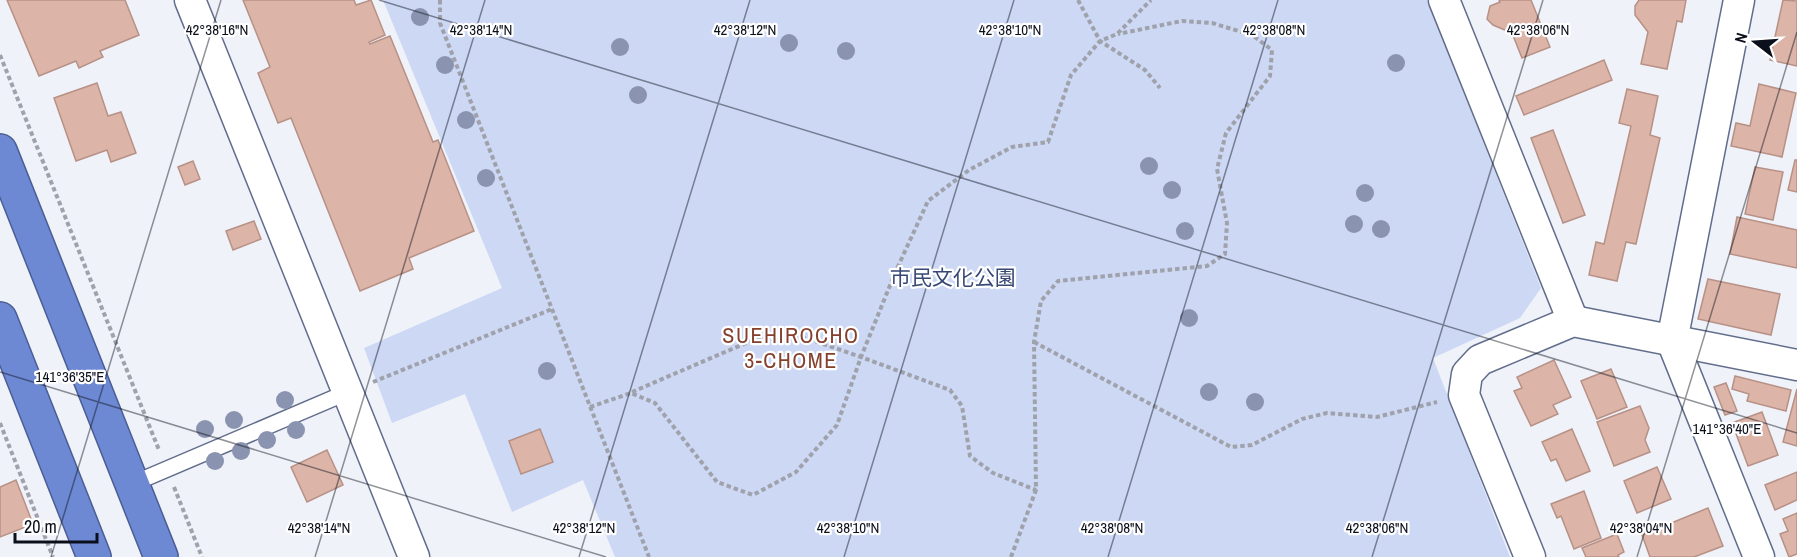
<svg xmlns="http://www.w3.org/2000/svg" width="1797" height="557" viewBox="0 0 1797 557" font-family="'Archivo Narrow','Noto Sans JP',sans-serif">
	<style>
		.green { fill: #cdd8f5 }
		.building { fill: #dcb4a8; stroke: #b89186; stroke-width: 1.5 }
		.lines { fill: none; stroke-linecap: round; stroke-linejoin: round }
		.lane-casing { stroke: #616d8b; stroke-width: 18 }
		.street-casing { stroke: #616d8b; stroke-width: 33 }
		.highway-casing { stroke: #4b5e93; stroke-width: 36 }
		.path { stroke: #9fa2ab; stroke-width: 4; stroke-dasharray: 4.5 3; stroke-linecap: butt }
		.lane { stroke: #fff; stroke-width: 15 }
		.street { stroke: #fff; stroke-width: 30 }
		.highway { stroke: #6e89d4; stroke-width: 33 }
		.tree { fill: #8a94b1 }
		.ticks { fill: none; stroke: #0b0f1b; stroke-width: 1.5; stroke-opacity: 0.45 }
		.labels { text-anchor: middle; stroke-width: 4.5; stroke-linejoin: round; paint-order: stroke }
		.park-label { font-size: 21px; fill: #384876; stroke: #fff }
		.neighbourhood-label { font-size: 22px; letter-spacing: 1.5px; fill: #85402c; stroke: #fff }
		.ticks-label { font-size: 15px; text-anchor: middle; fill: #0b0f1b; stroke: #fff; stroke-width: 4.5; stroke-linejoin: round; paint-order: stroke }
	</style>
	<rect width="100%" height="100%" fill="#eff2f9"/>
	<path class="green" d="M383,0H1427L1541,288L1520,318L1433,358L1510,557H615L583,480L512,512L465,394L392,423L364,348L502,288Z"/>
	<g class="building">
		<path d="M7,0H125L139,35L100,51L103,57L79,68L76,61L39,76Z"/>
		<path d="M243,0H354L356,5L371,0L385,35L369,42L370,44L390,36L433,142L438,140L474,231L409,258L413,269L360,291L291,118L278,123L258,73L270,67Z"/>
		<path d="M1499,0H1531L1550,47L1522,58L1512,33L1493,25L1487,19L1490,6L1500,2Z"/>
		<path d="M1639,0H1686L1682,22L1677,21L1667,69L1641,64L1648,32L1635,15V6Z"/>
		<path d="M1783,0L1797,1V66L1770,60Z"/>
		<path d="M1604,60L1612,80L1524,115L1516,96Z"/>
		<path d="M97,83L108,116L121,112L136,153L111,162L107,150L76,161L54,98Z"/>
		<path d="M1759,84L1796,93L1782,157L1731,146L1736,123L1750,126Z"/>
		<path d="M1627,89L1658,96L1650,135L1660,138L1636,244L1626,242L1617,281L1589,275L1596,242L1604,244L1631,126L1619,123Z"/>
		<path d="M1553,130L1585,215L1563,223L1531,138Z"/>
		<path d="M1795,160H1797V192L1788,190Z"/>
		<path d="M193,161L200,179L185,185L178,167Z"/>
		<path d="M1755,167L1783,172L1773,220L1745,214Z"/>
		<path d="M1737,217L1797,230V268L1730,254Z"/>
		<path d="M254,221L261,239L233,250L226,231Z"/>
		<path d="M1708,279L1780,294L1771,335L1698,319Z"/>
		<path d="M1554,360L1571,397L1553,405L1558,414L1531,426L1514,391L1522,388L1517,377Z"/>
		<path d="M1611,369L1627,407L1597,419L1581,381Z"/>
		<path d="M1735,376L1791,390L1786,411L1747,401L1749,394L1732,389Z"/>
		<path d="M1726,383L1737,411L1725,415L1714,387Z"/>
		<path d="M1797,389V446L1783,442Z"/>
		<path d="M1640,406L1649,428L1645,440L1650,452L1614,466L1597,422Z"/>
		<path d="M1762,412L1778,455L1748,466L1732,423Z"/>
		<path d="M540,429L553,462L521,474L509,441Z"/>
		<path d="M1572,429L1590,471L1566,481L1556,459L1551,461L1542,442Z"/>
		<path d="M327,450L343,485L307,502L291,467Z"/>
		<path d="M1657,467L1671,499L1637,513L1624,481Z"/>
		<path d="M1797,472V500L1775,510L1765,485Z"/>
		<path d="M16,480L33,524L0,537V487Z"/>
		<path d="M1584,491L1601,538L1574,549L1561,516L1557,518L1551,504Z"/>
		<path d="M1708,508L1723,546L1694,557H1650L1642,535Z"/>
		<path d="M1797,513V554L1789,557L1780,534L1788,531L1783,519Z"/>
		<path d="M1617,534L1624,552L1618,555L1619,557H1586L1582,548Z"/>
	</g>
	<g class="lines">
		<defs>
			<path id="lane" d="M132,484L348,392"/>
			<g id="street">
				<path d="M190,0L414,557"/>
				<path d="M1444,0L1573,321"/>
				<path d="M1739,0L1672,341L1759,557"/>
				<path d="M1530,557L1464,395L1467,374L1480,360L1573,321L1797,365"/>
			</g>
			<g id="highway">
				<path d="M0,151L161,557"/>
				<path d="M0,319L94,557"/>
			</g>
		</defs>
		<use href="#lane" class="lane-casing"/>
		<use href="#street" class="street-casing"/>
		<use href="#highway" class="highway-casing"/>
		<g class="path">
			<path d="M440,0V23L649,557"/>
			<path d="M1078,0L1100,41L1145,70L1160,88"/>
			<path d="M0,55L159,450"/>
			<path d="M1034,342L1231,447L1252,445L1302,419L1327,413L1377,417L1437,402"/>
			<path d="M373,382L552,309"/>
			<path d="M632,392L753,340L806,338L861,357L950,390L962,406L970,456L993,473L1036,490"/>
			<path d="M590,407L631,393L655,403L717,482L753,495L796,472L837,425L861,357L895,273L928,201L969,170L1012,147L1048,142L1071,75L1100,41L1117,34L1151,0"/>
			<path d="M0,423L53,557"/>
			<path d="M174,487L202,557"/>
			<path d="M1011,557L1036,490L1034,342L1041,301L1058,281L1207,266L1225,254L1227,223L1217,169L1226,133L1270,76L1272,50L1252,35L1212,23L1182,21L1118,34"/>
		</g>
		<use href="#lane" class="lane"/>
		<use href="#street" class="street"/>
		<use href="#highway" class="highway"/>
	</g>
	<g class="tree">
		<circle cx="420" cy="17" r="9"/>
		<circle cx="789" cy="43" r="9"/>
		<circle cx="620" cy="47" r="9"/>
		<circle cx="846" cy="51" r="9"/>
		<circle cx="1396" cy="63" r="9"/>
		<circle cx="445" cy="65" r="9"/>
		<circle cx="638" cy="95" r="9"/>
		<circle cx="466" cy="120" r="9"/>
		<circle cx="1149" cy="166" r="9"/>
		<circle cx="486" cy="178" r="9"/>
		<circle cx="1172" cy="190" r="9"/>
		<circle cx="1365" cy="193" r="9"/>
		<circle cx="1354" cy="224" r="9"/>
		<circle cx="1381" cy="229" r="9"/>
		<circle cx="1185" cy="231" r="9"/>
		<circle cx="1189" cy="318" r="9"/>
		<circle cx="547" cy="371" r="9"/>
		<circle cx="1209" cy="392" r="9"/>
		<circle cx="285" cy="400" r="9"/>
		<circle cx="1255" cy="402" r="9"/>
		<circle cx="234" cy="420" r="9"/>
		<circle cx="205" cy="429" r="9"/>
		<circle cx="296" cy="430" r="9"/>
		<circle cx="267" cy="440" r="9"/>
		<circle cx="241" cy="451" r="9"/>
		<circle cx="215" cy="461" r="9"/>
	</g>
	<path class="ticks" d="M379,0L1797,433M0,372L606,557M51,557L221,0M315,557L485,0M579,557L750,0M844,557L1014,0M1108,557L1278,0M1372,557L1543,0M1637,557L1797,32"/>
	<g class="labels">
		<g class="park-label">
			<text x="953" y="285">市民文化公園</text>
		</g>
		<g class="neighbourhood-label">
			<text x="791" y="343">SUEHIROCHO<tspan x="791" dy="25">3-CHOME</tspan></text>
		</g>
	</g>
	<g class="ticks-label">
		<text x="217" y="35">42°38'16"N</text>
		<text x="481" y="35">42°38'14"N</text>
		<text x="745" y="35">42°38'12"N</text>
		<text x="1010" y="35">42°38'10"N</text>
		<text x="1274" y="35">42°38'08"N</text>
		<text x="1538" y="35">42°38'06"N</text>
		<text x="70" y="382">141°36'35"E</text>
		<text x="1727" y="434">141°36'40"E</text>
		<text x="319" y="533">42°38'14"N</text>
		<text x="584" y="533">42°38'12"N</text>
		<text x="848" y="533">42°38'10"N</text>
		<text x="1112" y="533">42°38'08"N</text>
		<text x="1377" y="533">42°38'06"N</text>
		<text x="1641" y="533">42°38'04"N</text>
	</g>
	<g transform="translate(1755 42) rotate(287)" stroke="#ffffff" stroke-width="4.5" paint-order="stroke">
	<path d="M0-4.5L10 22L0 15L-10 22Z" fill="#0b0f1b"/>
	<text y="-9" font-size="16" font-weight="bold" text-anchor="middle" fill="#0b0f1b">N</text>
	</g>
	<path d="M15 533v9h82v-9" fill="none" stroke="#0b0f1b" stroke-width="3"/>
	<text x="24" y="533" font-size="18" fill="#0b0f1b" stroke="#ffffff" stroke-width="4.5" paint-order="stroke">20 m</text>
</svg>
